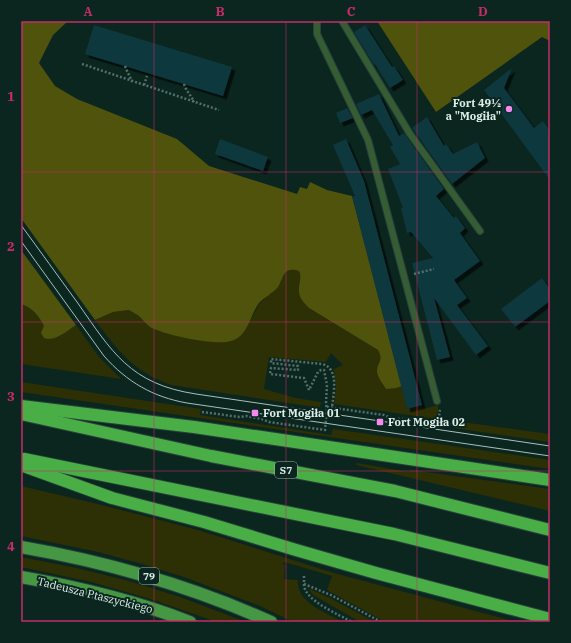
<svg xmlns="http://www.w3.org/2000/svg" width="571" height="643" viewBox="0 0 571 643" font-family="'IBM Plex Serif',serif">
	<style>
		.green { fill: #2d2f04 }
		.forest { fill: #50530c }
		.building { fill: #10373c; filter: url(#shadow) }
		.lines { fill: none; stroke-linecap: round; stroke-linejoin: round }
		.service-casing { stroke: #28423b; stroke-width: 8 }
		.primary-casing { stroke: #28423b; stroke-width: 14 }
		.motorway-casing { stroke: #28423b; stroke-width: 14 }
		.path { stroke: #576f69; stroke-width: 2.5; stroke-dasharray: 2 2; stroke-linecap: butt }
		.service { stroke: #365c34; stroke-width: 6 }
		.primary { stroke: #459743; stroke-width: 12 }
		.motorway { stroke: #4aae47; stroke-width: 12 }
		.tram { stroke: #abbeb9; stroke-width: 1 }
		.grid { fill: none; stroke: #c52d69; stroke-width: 1; stroke-opacity: 0.55 }
		.poi-dot { fill: #f489ef; stroke: #0a261f; stroke-width: 1.5 }
		.labels { text-anchor: middle; stroke-width: 4; stroke-linejoin: round; paint-order: stroke }
		.shield { fill: #0a261f; stroke: #9eb2ac; stroke-width: 1 }
		.shield-label { font-size: 10px; font-weight: bold; fill: #deeee9 }
		.poi-label { font-size: 11px; font-weight: bold; fill: #deeee9; stroke: #0a261f; text-anchor: start }
		.street-label { font-size: 11px; fill: #deeee9; stroke: #0a261f }
		.neatline { fill: none; stroke: #c52d69; stroke-width: 1.5 }
		.grid-label { font-size: 13px; text-anchor: middle; font-weight: bold; fill: #c52d69 }
	</style>
	<defs>
		<filter id="shadow"><feDropShadow dx="3.5" dy="3.5" stdDeviation="0" flood-color="#0009"/></filter>
	</defs>
	<rect width="100%" height="100%" fill="#0a261f"/>
	<g class="green">
		<path d="M292,269L299,271C302,278 299,281 299,288C298,297 303,302 309,308L378,350C382,358 380,363 377,371L402,386L407,409L422,405L423,409L438,405V410L436,419L334,404L336,387L334,369L343,365L331,353L326,362L269,357L264,389L296,398L321,402L320,408L171,385C133,371 118,351 95,320L113,312L129,310L139,316L150,327L250,321L259,304L277,287L282,277L287,271Z"/>
		<path d="M21,304L28,306L39,317L44,326L56,338L76,325L99,357L121,379L21,364Z"/>
		<path d="M21,382L201,409L200,415L331,435L333,429L550,460V469L21,392Z"/>
		<path d="M454,421L550,434V442L454,428Z"/>
		<path d="M357,463L409,472L411,470L550,489V511L356,465Z"/>
		<path d="M21,486L102,505L198,530L334,573L517,622H385L327,590L332,576L284,562L283,565H285L284,579L298,580C296,603 327,613 343,622H293L260,606L184,577L142,564L98,552L21,536Z"/>
		<path d="M21,557L77,568L129,581L180,597L246,622H217L147,598L91,582L21,567Z"/>
		<path d="M310,589L330,598L375,622H360L313,595L309,590Z"/>
	</g>
	<g class="forest">
		<path d="M21,21H68L53,35L39,63L55,86L77,99L177,139L209,166L297,194L300,187L307,189L310,182L327,190L352,196L402,386L396,388L386,389C383,384 378,378 377,372C377,361 384,362 378,350L309,308C303,302 298,297 299,288C299,281 302,278 299,271C283,266 284,277 278,287C273,293 265,297 259,303C250,315 248,337 231,341C216,346 164,335 150,327C146,324 143,320 139,316C136,314 132,312 129,310L113,312L95,320L21,218Z"/>
		<path d="M377,21H550V41L542,37L436,112Z"/>
		<path d="M21,250L76,325C67,331 55,342 44,338L41,333L44,326C39,316 32,307 21,304Z"/>
	</g>
	<g class="building">
		<path d="M94,25L232,67L223,96L85,54Z"/>
		<path d="M365,25L392,67L394,66L403,80L390,88L375,64L374,65L354,32Z"/>
		<path d="M512,68L504,88L534,128L543,121L550,130V180L484,90Z"/>
		<path d="M379,94L399,136L404,133L444,189L436,196L454,218L456,216L465,228L460,233L480,261L454,280L467,298L457,305L488,346L476,355L434,298L450,357L437,360L412,263L433,258L411,232L407,233L401,208H403L388,169L400,164L390,147L393,145L372,110L361,115L356,104Z"/>
		<path d="M347,108L353,118L340,123L336,113Z"/>
		<path d="M427,117L444,146L446,144L453,154L477,142L485,158L452,184L412,128Z"/>
		<path d="M220,139L268,157L263,171L215,154Z"/>
		<path d="M346,139L364,181L422,405L407,409L352,196H355L333,145Z"/>
		<path d="M542,278L550,289V301L515,327L501,309Z"/>
	</g>
	<g class="lines">
		<defs>
			<g id="service">
				<path d="M317,21V34L368,140L437,401"/>
				<path d="M342,21L410,134L480,231"/>
			</g>
			<g id="primary">
				<path d="M21,547C107,562 191,586 271,622"/>
				<path d="M21,577C78,587 136,601 190,622"/>
			</g>
			<g id="motorway">
				<path d="M21,406L194,427L550,480"/>
				<path d="M21,414L211,456L395,491L550,530"/>
				<path d="M24,459L394,534L550,573"/>
				<path d="M21,465L112,498L204,522L296,550L376,573L550,619"/>
			</g>
		</defs>
		<use href="#service" class="service-casing"/>
		<use href="#primary" class="primary-casing"/>
		<use href="#motorway" class="motorway-casing"/>
		<g class="path">
			<path d="M82,64L219,110"/>
			<path d="M125,66C127,72 130,76 132,82"/>
			<path d="M184,84C186,91 191,95 194,102"/>
			<path d="M144,85L147,76"/>
			<path d="M414,274L434,269"/>
			<path d="M309,390L304,378L270,374L271,368L298,370V366L271,363V359L322,364C340,368 333,395 332,408"/>
			<path d="M327,407L384,415C393,420 403,419 413,419C421,420 430,422 438,423L440,410"/>
			<path d="M202,412L240,417L246,416L262,419L269,422L325,430L327,411L326,403L327,385L324,370H321L318,372L309,390"/>
			<path d="M438,423L453,425"/>
			<path d="M304,576V584L331,595L381,622"/>
			<path d="M304,584C303,600 340,615 352,622"/>
		</g>
		<use href="#service" class="service"/>
		<use href="#primary" class="primary"/>
		<use href="#motorway" class="motorway"/>
		<g class="tram">
			<path d="M21,225C40,251 58,276 77,302C112,352 130,384 196,394L550,446"/>
			<path d="M21,241L104,356C127,382 153,397 187,403L550,456"/>
		</g>
	</g>
	<path class="grid" d="M154,21V622M286,21V622M417,21V622M21,172H550M21,322H550M21,471H550"/>
	<g class="poi-dot">
		<circle cx="509" cy="109" r="4"/>
		<rect x="251" y="409" width="8" height="8" rx="2"/>
		<rect x="376" y="418" width="8" height="8" rx="2"/>
	</g>
	<g class="labels">
		<g class="shield">
			<rect x="275" y="462" width="22" height="16" rx="3"/>
			<rect x="139" y="568" width="20" height="16" rx="3"/>
		</g>
		<g class="shield-label">
			<text x="286" y="474">S7</text>
			<text x="149" y="580">79</text>
		</g>
		<g class="poi-label">
			<text x="501" y="107" text-anchor="end">Fort 49½<tspan x="501" dy="13">a "Mogiła"</tspan></text>
			<text x="263" y="417">Fort Mogiła 01</text>
			<text x="388" y="426">Fort Mogiła 02</text>
		</g>
		<g class="street-label">
			<text transform="translate(95 595) rotate(14)" y="4">Tadeusza Ptaszyckiego</text>
		</g>
	</g>
	<rect width="571" height="643" fill="none" stroke="#0a261f" stroke-width="44"/>
	<rect x="22" y="22" width="527" height="599" class="neatline"/>
	<g class="grid-label">
		<text x="88" y="16">A</text>
		<text x="220" y="16">B</text>
		<text x="351" y="16">C</text>
		<text x="483" y="16">D</text>
		<text x="11" y="101">1</text>
		<text x="11" y="251">2</text>
		<text x="11" y="401">3</text>
		<text x="11" y="551">4</text>
	</g>
</svg>
